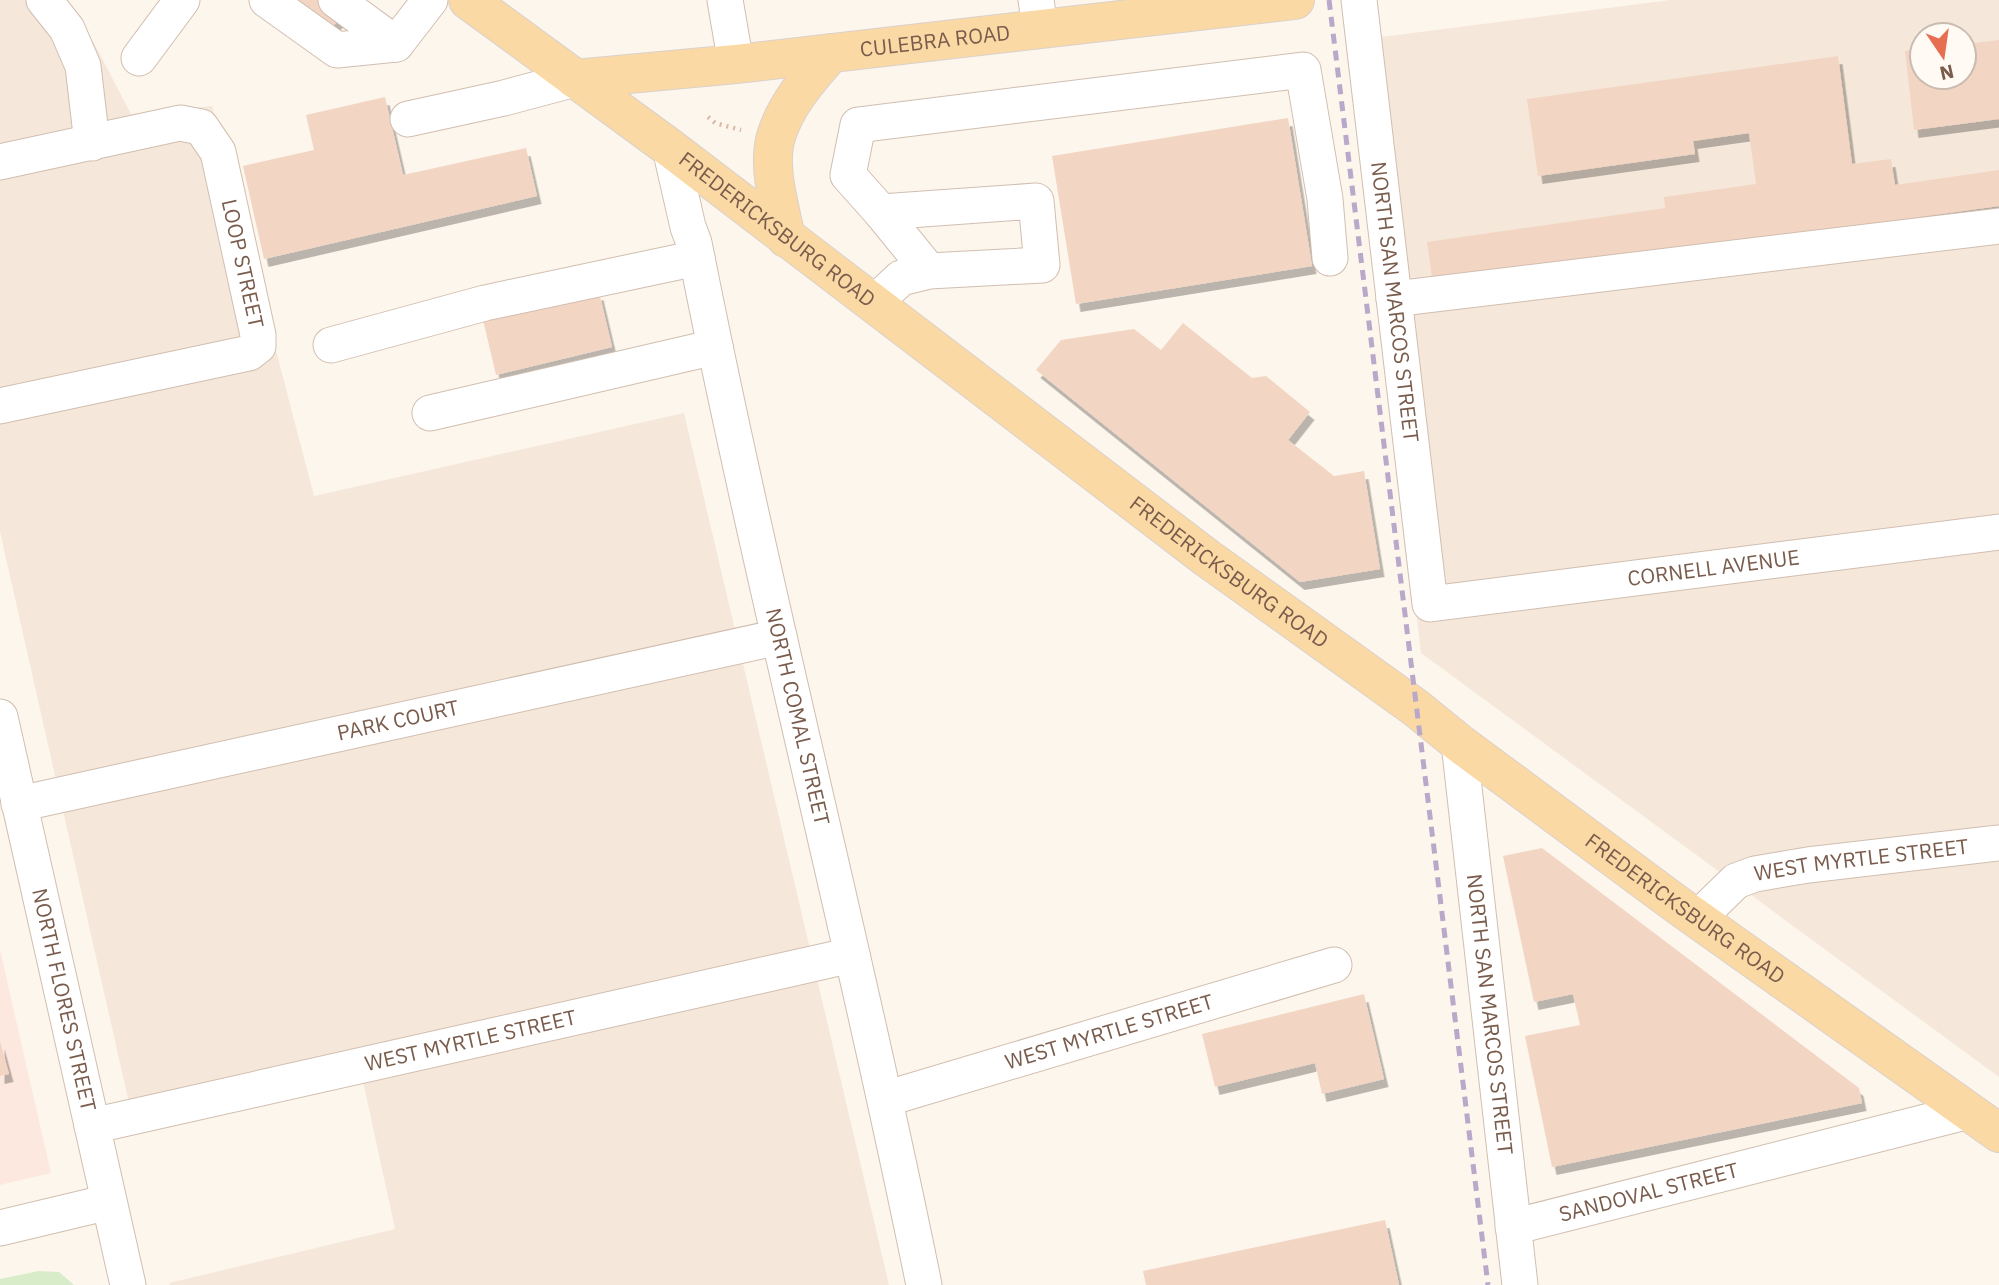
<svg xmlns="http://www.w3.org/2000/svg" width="1999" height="1285" viewBox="0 0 1999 1285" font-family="'IBM Plex Sans',sans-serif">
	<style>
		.residential { fill: #f5e8da; fill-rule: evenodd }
		.commercial { fill: #fde8e0 }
		.green { fill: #d8ecc9 }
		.building { fill: #f3d5c3; filter: url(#shadow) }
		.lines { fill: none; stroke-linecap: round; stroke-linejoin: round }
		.minor-casing { stroke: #d1beb0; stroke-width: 37 }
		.major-casing { stroke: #dad1cd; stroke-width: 40 }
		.path { stroke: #d9b8a5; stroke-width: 4.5; stroke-dasharray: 2 5; stroke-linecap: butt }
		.minor { stroke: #fff; stroke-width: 35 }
		.major { stroke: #fbd9a5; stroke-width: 38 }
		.rail { stroke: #b9a8c9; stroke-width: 5; stroke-dasharray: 10 7; stroke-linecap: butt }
		.labels { text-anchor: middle; stroke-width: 5; stroke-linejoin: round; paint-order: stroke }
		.street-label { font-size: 21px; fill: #7a5c4d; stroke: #fffaf3 }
	</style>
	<defs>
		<filter id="shadow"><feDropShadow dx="4.5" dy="8" stdDeviation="0" flood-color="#0004"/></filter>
	</defs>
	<rect width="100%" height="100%" fill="#fdf6ec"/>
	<g class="residential">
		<path d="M0,0H61L94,43L131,114L212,106L314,496L684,413L889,1285H170L169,1283L395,1229L356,1049L129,1103L0,532Z"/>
		<path d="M1670,0H1999V1077L1421,653L1350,41ZM1922,35H1964V77H1922Z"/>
	</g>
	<path class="commercial" d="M0,950L51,1173L0,1185Z"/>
	<path class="green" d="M39,1271L59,1272L74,1285H0V1279Z"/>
	<g class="building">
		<path d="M272,0H331L345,11L324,38Z"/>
		<path d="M1999,40V119L1914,130L1905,51L1922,49V77H1964V44Z"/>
		<path d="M1838,56L1852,164L1891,159L1895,185L1999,170V206L1433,284L1427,242L1665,208L1664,197L1756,184L1749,133L1693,141L1695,154L1538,176L1527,99Z"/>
		<path d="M385,97L403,175L526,148L537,196L264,259L243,166L314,150L306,115Z"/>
		<path d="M1288,118L1312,266L1076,304L1052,156Z"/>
		<path d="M599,292L612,347L496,375L483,320Z"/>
		<path d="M1183,323L1252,378L1266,376L1310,412L1288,440L1334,476L1364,471L1380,569L1300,582L1036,370L1061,340L1134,329L1161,350Z"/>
		<path d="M1542,848L1859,1088L1862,1103L1552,1167L1525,1036L1580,1025L1573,994L1534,1002L1503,856Z"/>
		<path d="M1364,994L1384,1079L1322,1094L1315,1063L1215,1087L1202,1034Z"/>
		<path d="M0,1041L9,1074L0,1076Z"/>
		<path d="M1385,1220L1399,1285H1146L1143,1271Z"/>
	</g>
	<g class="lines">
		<defs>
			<g id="minor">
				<path d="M44,0L67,29L83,66L92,143"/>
				<path d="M267,0L337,50L396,44L430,0"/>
				<path d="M336,0L396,44"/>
				<path d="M725,0L736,64"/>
				<path d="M1036,0L1040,28"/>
				<path id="s1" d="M1359,0L1430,604L1999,532"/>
				<path d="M139,58L182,0"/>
				<path d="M408,119L504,98L575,79"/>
				<path id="s2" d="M670,148L688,227L694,243C763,592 853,936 924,1285"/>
				<path id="s3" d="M0,162L180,123L201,127L218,152L258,335V346L249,353L0,406"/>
				<path d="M929,271L881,212L848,175L858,125L1303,70L1325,199L1330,258"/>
				<path d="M1394,299L1999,226"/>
				<path d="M873,304L901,278L929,271L1042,265L1036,201L881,212"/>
				<path d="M331,345L485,303L697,258"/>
				<path d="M430,413L715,347"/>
				<path id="s4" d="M0,717L128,1285"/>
				<path id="s5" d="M1459,743L1520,1285"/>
				<path id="s6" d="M19,804L779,637"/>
				<path id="s7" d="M1697,919L1736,881L1755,874L1808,865L1999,843"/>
				<path id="s8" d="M885,1099L1334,965"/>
				<path id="s9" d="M92,1126L852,955"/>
				<path id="s10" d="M1513,1227L1969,1111"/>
				<path d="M0,1228L109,1202"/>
			</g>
			<g id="major">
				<path id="s11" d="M468,0L670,148L1207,558L1416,708L1459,743L1679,906L1999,1133"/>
				<path id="s12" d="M575,79L736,64L1295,0"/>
				<path d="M786,238C780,208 768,170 775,140C784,106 809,78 831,53"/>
			</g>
		</defs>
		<use href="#minor" class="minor-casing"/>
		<use href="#major" class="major-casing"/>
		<path class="path" d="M708,117L715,123L741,130"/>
		<use href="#minor" class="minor"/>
		<use href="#major" class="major"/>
		<path class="rail" d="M1329,0L1488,1285"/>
	</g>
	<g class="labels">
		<g class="street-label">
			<text dy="7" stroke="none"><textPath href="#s12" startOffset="362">CULEBRA ROAD</textPath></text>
			<text dy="7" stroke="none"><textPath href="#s11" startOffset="385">FREDERICKSBURG ROAD</textPath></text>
			<text dy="7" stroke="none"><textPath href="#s3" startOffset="350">LOOP STREET</textPath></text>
			<text dy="7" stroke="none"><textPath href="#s1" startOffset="304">NORTH SAN MARCOS STREET</textPath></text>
			<text dy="7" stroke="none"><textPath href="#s1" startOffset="894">CORNELL AVENUE</textPath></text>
			<text dy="7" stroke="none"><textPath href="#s11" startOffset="952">FREDERICKSBURG ROAD</textPath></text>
			<text dy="7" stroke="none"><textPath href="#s2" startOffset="583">NORTH COMAL STREET</textPath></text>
			<text dy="7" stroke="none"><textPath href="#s6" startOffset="388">PARK COURT</textPath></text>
			<text dy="7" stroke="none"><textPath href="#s7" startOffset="182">WEST MYRTLE STREET</textPath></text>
			<text dy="7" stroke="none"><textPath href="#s11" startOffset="1519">FREDERICKSBURG ROAD</textPath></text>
			<text dy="7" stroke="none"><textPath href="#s4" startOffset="290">NORTH FLORES STREET</textPath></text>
			<text dy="7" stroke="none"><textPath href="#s5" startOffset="273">NORTH SAN MARCOS STREET</textPath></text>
			<text dy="7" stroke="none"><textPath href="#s8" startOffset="234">WEST MYRTLE STREET</textPath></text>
			<text dy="7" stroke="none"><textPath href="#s9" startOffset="388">WEST MYRTLE STREET</textPath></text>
			<text dy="7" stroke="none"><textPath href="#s10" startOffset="140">SANDOVAL STREET</textPath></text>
		</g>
	</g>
	<g transform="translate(1943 56) rotate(167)"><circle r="33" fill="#fffaf3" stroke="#cabbb1" stroke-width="2"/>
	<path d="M0-5L12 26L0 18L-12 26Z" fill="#e76f51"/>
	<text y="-10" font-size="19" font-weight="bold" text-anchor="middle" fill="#7a5c4d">N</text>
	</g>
</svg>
